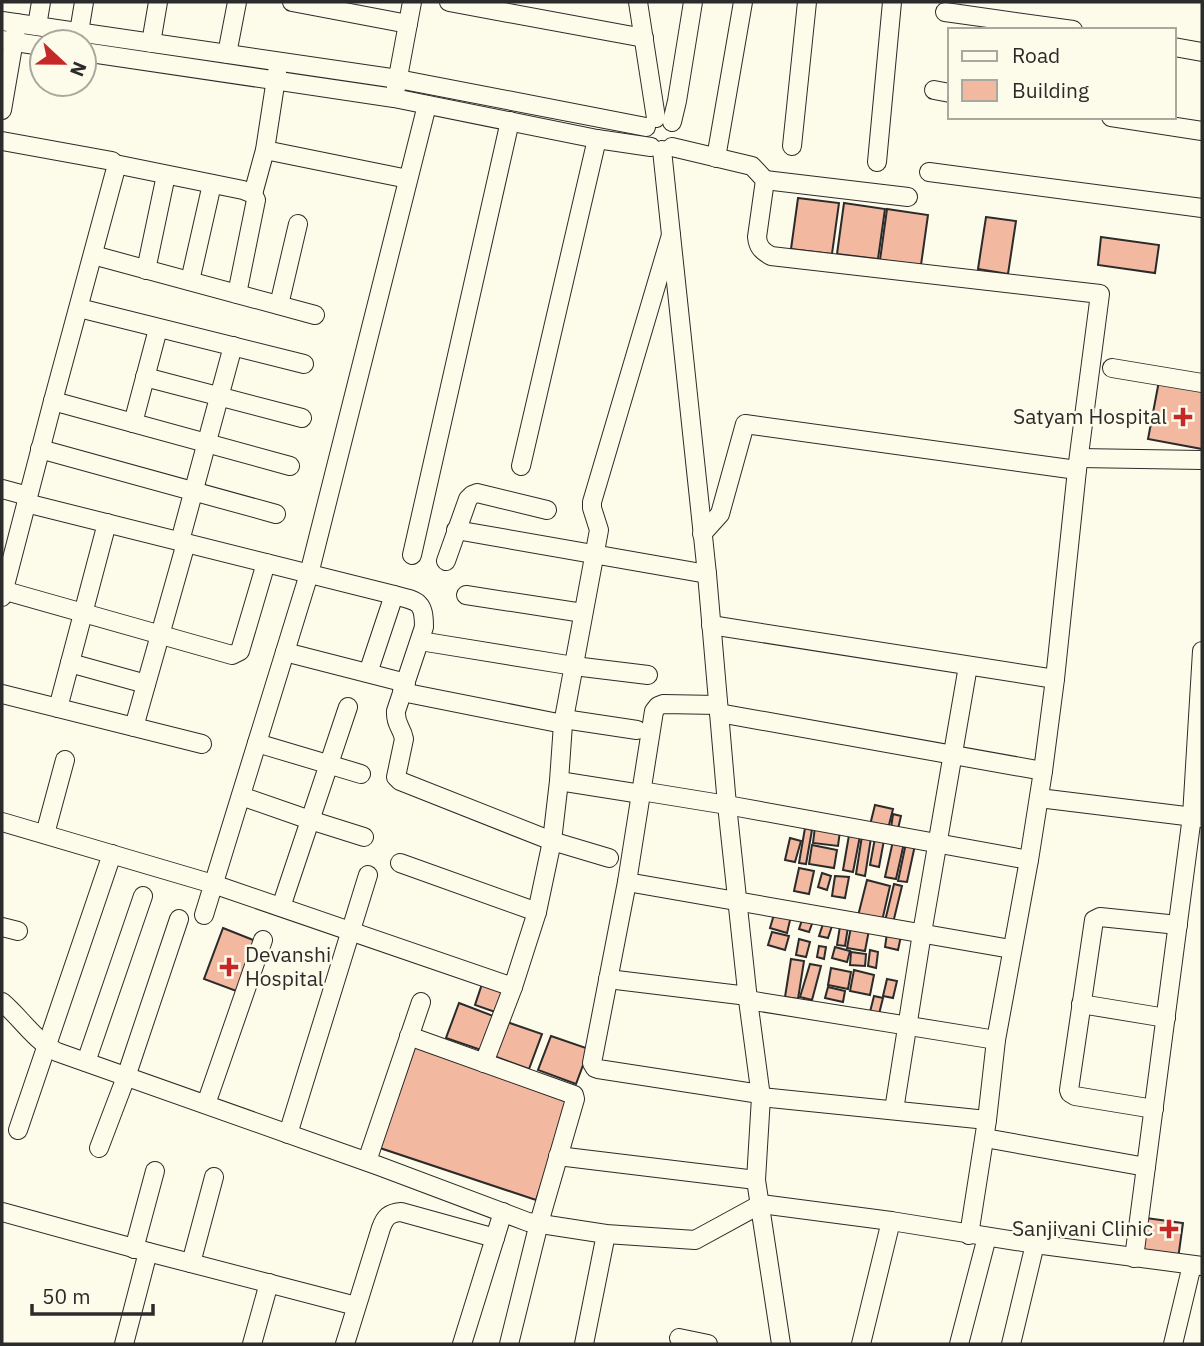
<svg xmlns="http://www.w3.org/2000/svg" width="1204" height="1346" viewBox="0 0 1204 1346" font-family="'IBM Plex Sans',sans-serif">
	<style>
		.building { fill: #f2b8a0; stroke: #2b2b2b; stroke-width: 2 }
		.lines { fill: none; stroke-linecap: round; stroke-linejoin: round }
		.minor-casing { stroke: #2b2b2b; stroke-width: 20 }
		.minor { stroke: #fdfbea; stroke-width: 18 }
		.poi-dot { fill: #c62828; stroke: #fdfbea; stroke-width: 2.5 }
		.labels { text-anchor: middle; stroke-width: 5; stroke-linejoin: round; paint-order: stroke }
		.poi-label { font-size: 21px; fill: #2b2b2b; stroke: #fdfbea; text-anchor: end }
	</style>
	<rect width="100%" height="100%" fill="#fdfbea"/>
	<g class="building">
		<path d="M798,198L839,203L832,254L791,249Z"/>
		<path d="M844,203L885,209L878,259L837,254Z"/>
		<path d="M887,209L928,215L921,265L880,260Z"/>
		<path d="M986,217L1016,221L1008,274L978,269Z"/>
		<path d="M1101,237L1159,245L1155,273L1098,265Z"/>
		<path d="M1159,381L1202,389V449L1148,439Z"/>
		<path d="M875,805L893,809L888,829L870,825Z"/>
		<path d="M893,814L901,816L898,829L891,828Z"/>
		<path d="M815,827L840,831L838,846L813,843Z"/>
		<path d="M805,828L812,830L806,864L799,863Z"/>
		<path d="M849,835L860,836L853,872L843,870Z"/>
		<path d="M862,836L871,838L865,876L856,874Z"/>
		<path d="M790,838L801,841L795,862L785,860Z"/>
		<path d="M875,838L884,840L879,867L870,865Z"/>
		<path d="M893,841L904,843L896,879L885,877Z"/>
		<path d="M906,843L915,845L907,882L898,881Z"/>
		<path d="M812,845L837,850L834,868L809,864Z"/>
		<path d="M799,868L814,871L809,894L794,891Z"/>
		<path d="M822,873L831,876L827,890L818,887Z"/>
		<path d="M835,876L849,877L845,898L832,896Z"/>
		<path d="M867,880L890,886L882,921L858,916Z"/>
		<path d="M894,884L902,886L893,923L885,921Z"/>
		<path d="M775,911L791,916L787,933L770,928Z"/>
		<path d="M803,917L813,921L809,932L799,929Z"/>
		<path d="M823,924L832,926L828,938L819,936Z"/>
		<path d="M840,926L848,927L845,946L837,945Z"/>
		<path d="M851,927L869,930L865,951L847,948Z"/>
		<path d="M223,928L258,942L239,992L204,979Z"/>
		<path d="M772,932L789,936L785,950L768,945Z"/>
		<path d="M887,933L901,936L898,950L885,947Z"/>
		<path d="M799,939L810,942L806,957L796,955Z"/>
		<path d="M819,946L826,947L824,959L817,957Z"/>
		<path d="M835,947L850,951L847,962L832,958Z"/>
		<path d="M870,950L878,952L876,968L868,966Z"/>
		<path d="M851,952L866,954L865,966L850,965Z"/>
		<path d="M791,959L804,961L798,999L785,997Z"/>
		<path d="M810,964L821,966L812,1000L800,997Z"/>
		<path d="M831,968L851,972L848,989L828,985Z"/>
		<path d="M854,970L874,975L870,995L850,991Z"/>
		<path d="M887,979L897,981L893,998L883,996Z"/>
		<path d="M483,981L503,988L495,1012L475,1005Z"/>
		<path d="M828,987L845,991L843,1002L825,998Z"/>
		<path d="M874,996L883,998L879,1014L870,1012Z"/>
		<path d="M459,1003L496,1017L484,1051L446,1038Z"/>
		<path d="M504,1021L542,1034L529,1069L491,1055Z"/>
		<path d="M551,1036L589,1049L576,1084L538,1070Z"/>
		<path d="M416,1044L571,1096L536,1200L380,1148Z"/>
		<path d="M1146,1218L1183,1223L1178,1259L1141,1253Z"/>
	</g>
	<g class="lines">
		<defs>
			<g id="minor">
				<path d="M292,2L408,24"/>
				<path d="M449,2L644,38"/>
				<path d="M638,2L656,118"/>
				<path d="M945,12L1073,30"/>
				<path d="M2,21L398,79L646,127"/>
				<path d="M37,26L41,2"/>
				<path d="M79,32L84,2"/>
				<path d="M2,40L42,46"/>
				<path d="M151,43L158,2"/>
				<path d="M1174,47L1202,52"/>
				<path d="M84,52L394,98L597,139L651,147"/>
				<path d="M227,54L237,2"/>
				<path d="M396,88L412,2"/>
				<path d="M934,90L950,93"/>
				<path d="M2,110L17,23"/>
				<path d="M1111,117L1202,131"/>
				<path d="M672,122L677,101L693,2"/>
				<path d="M2,141L112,161L115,164L116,168L53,401L2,597"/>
				<path d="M792,146L807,2"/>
				<path d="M672,147L752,166L765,180L757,237C758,247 762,251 771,256L1100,294L1077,470L1055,679L1043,771L1029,860L996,1040L987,1120L969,1235"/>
				<path d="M265,150L408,179"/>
				<path d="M662,150L707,574L727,805L748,1000L761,1097L756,1180L781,1344"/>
				<path d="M716,158L743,2"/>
				<path d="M877,162L892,2"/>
				<path d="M115,164L243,190L253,194L256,200L237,294"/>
				<path d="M929,172L1202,208"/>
				<path d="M765,180L908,197"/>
				<path d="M253,194L265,150L277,72"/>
				<path d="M93,255L315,315"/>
				<path d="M146,270L166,175"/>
				<path d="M190,281L212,184"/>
				<path d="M279,305L298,224"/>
				<path d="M79,308L304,364"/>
				<path d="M1112,368L1202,383"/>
				<path d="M145,377L302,418"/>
				<path d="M53,401L290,466"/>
				<path d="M133,423L158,329"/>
				<path d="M40,449L276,514"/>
				<path d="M1079,458L1202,460"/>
				<path d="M521,466L597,139"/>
				<path d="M2,489L28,496"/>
				<path d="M26,503L394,595C418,601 424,601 424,627L396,711C395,725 402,727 404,739L396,777L400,781L552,841L609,858"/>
				<path d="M456,530L707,574"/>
				<path d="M702,534L720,514L745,424L1077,470"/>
				<path d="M180,541L233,346"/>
				<path d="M412,555L510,121"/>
				<path d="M446,561L468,499L472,495L477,493L547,510"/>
				<path d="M2,590L232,655L240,651L266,563"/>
				<path d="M466,595L583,613"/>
				<path d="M711,625L1055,679"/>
				<path d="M420,641L574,666L648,675"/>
				<path d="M285,652L406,683"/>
				<path d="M70,663L146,684"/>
				<path d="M368,673L394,595"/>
				<path d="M402,692L563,724"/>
				<path d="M2,694L202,744"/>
				<path d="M718,705L663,704L658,706L654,711L627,882L592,1063L595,1068L598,1069L760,1094"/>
				<path d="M58,708L107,523"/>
				<path d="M719,713L1043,771"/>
				<path d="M564,719L637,730"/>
				<path d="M134,727L186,543"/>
				<path d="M257,743L361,774"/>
				<path d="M559,781L641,794"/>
				<path d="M641,791L727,805L1029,860"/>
				<path d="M241,796L310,820L364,837"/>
				<path d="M1039,798L1202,818"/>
				<path d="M2,822L213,884L513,987L537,912L552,841L559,781L563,724L599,530L592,508V502L671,235"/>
				<path d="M45,834L65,760"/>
				<path d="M400,863L537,912"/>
				<path d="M627,882L1011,949"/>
				<path d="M281,907L348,707"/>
				<path d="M204,915L309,574L427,105"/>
				<path d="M2,927L18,931"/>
				<path d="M608,979L748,996"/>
				<path d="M748,1000L996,1040"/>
				<path d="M2,1002C21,1018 34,1040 57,1052L379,1166L528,1222L606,1234L695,1240L761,1204L891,1221L1035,1244L1202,1266"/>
				<path d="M1081,1004L1166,1018"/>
				<path d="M409,1036L574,1095L575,1099L539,1223L509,1344"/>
				<path d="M86,1062L143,896"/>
				<path d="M484,1063L513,987"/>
				<path d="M761,1097L987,1120"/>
				<path d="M206,1104L263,940"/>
				<path d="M1154,1109L1075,1096L1070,1093L1069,1090L1094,920L1100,917L1178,925"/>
				<path d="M894,1110L922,933L968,666"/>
				<path d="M18,1130L112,854"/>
				<path d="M288,1134L368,875"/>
				<path d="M985,1138L1146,1167"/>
				<path d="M99,1148L126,1077L179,919"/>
				<path d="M558,1156L756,1180"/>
				<path d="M367,1161L421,1002"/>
				<path d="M2,1212L148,1252L356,1306"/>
				<path d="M134,1249L155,1171"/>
				<path d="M1134,1258L1192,816L1202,651"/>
				<path d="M191,1263L214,1177"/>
				<path d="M679,1338L708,1344"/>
				<path d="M124,1344L148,1252"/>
				<path d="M252,1344L269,1283"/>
				<path d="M345,1344L381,1228C385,1217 389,1213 401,1212L495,1238"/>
				<path d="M462,1344L503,1212"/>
				<path d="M584,1344L606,1234"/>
				<path d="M861,1344L891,1221"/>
				<path d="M959,1344L987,1237"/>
				<path d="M1011,1344L1035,1244"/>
				<path d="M1173,1344L1192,1265"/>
			</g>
		</defs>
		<use href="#minor" class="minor-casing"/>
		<use href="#minor" class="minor"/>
	</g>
	<g class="poi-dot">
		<path d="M1179.5 406.5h7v7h7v7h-7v7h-7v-7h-7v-7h7z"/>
		<path d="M225.5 956.5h7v7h7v7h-7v7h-7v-7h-7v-7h7z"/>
		<path d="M1165.5 1218.5h7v7h7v7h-7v7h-7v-7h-7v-7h7z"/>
	</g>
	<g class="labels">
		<g class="poi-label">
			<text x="1167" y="424">Satyam Hospital</text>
			<text x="245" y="962" text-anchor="start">Devanshi<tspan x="245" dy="24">Hospital</tspan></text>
			<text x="1153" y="1236">Sanjivani Clinic</text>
		</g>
	</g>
	<rect width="1204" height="1346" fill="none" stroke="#2b2b2b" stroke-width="7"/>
	<rect x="948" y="28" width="228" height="91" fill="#fdfbea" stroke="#a9a89e" stroke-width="2"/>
	<rect x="962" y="51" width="35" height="10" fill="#fdfbea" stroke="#a9a89e" stroke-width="2"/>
	<text x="1012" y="63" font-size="21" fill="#2b2b2b">Road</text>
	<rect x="962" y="80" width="35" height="21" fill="#f2b8a0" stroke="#a9a89e" stroke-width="2"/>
	<text x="1012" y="98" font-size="21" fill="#2b2b2b">Building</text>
	<g transform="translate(63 63) rotate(112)"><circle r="33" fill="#fdfbea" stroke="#a9a89e" stroke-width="2"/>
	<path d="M0-5L12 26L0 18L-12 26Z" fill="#c62828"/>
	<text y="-10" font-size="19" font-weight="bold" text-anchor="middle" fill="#2b2b2b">N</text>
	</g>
	<path d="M32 1304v10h121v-10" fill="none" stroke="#2b2b2b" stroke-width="3.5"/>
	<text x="42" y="1304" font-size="21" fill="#2b2b2b" stroke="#fdfbea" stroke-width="5" paint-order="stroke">50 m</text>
</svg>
